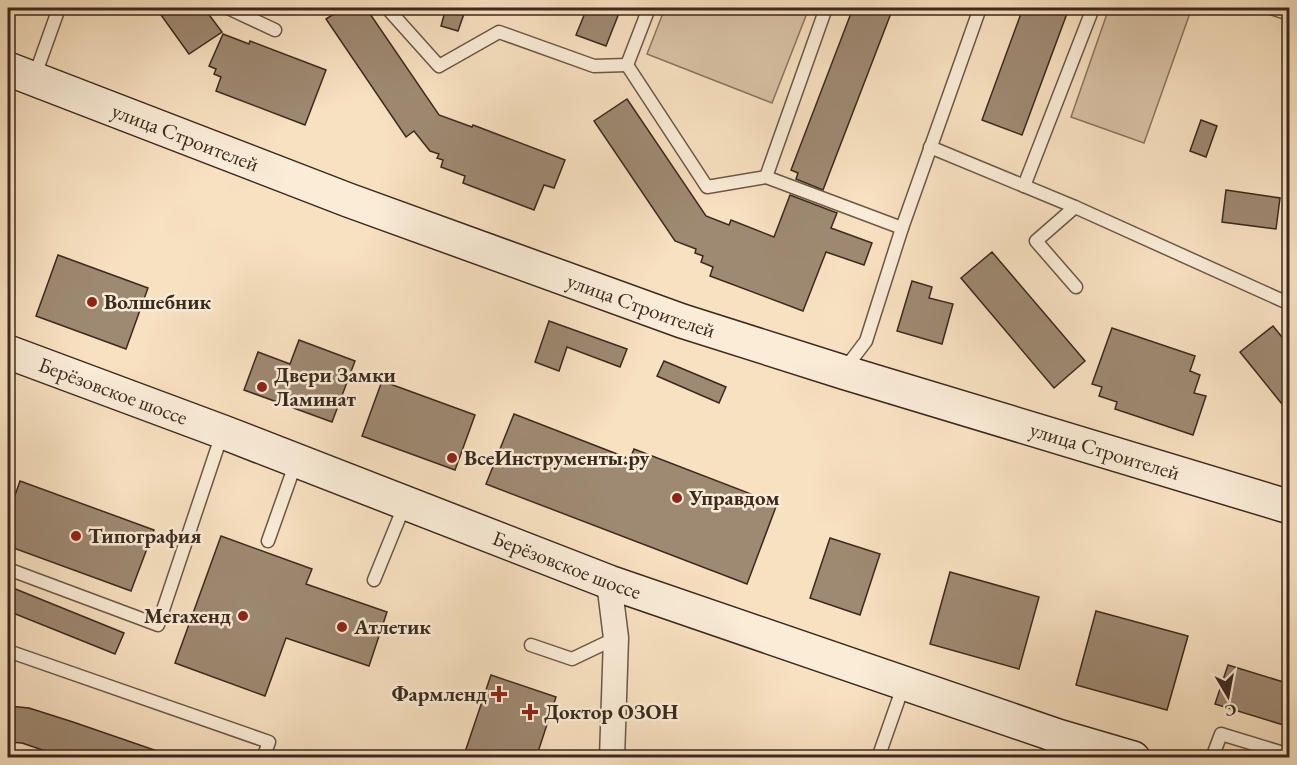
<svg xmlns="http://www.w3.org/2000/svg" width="1297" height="765" viewBox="0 0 1297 765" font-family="'EB Garamond',serif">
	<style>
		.green { fill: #d8c2a5; stroke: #8a7661; stroke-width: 1.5 }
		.building { fill: #9e8972; stroke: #3c291d; stroke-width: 1.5 }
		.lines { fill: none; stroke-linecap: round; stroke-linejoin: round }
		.lane-casing { stroke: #6b5746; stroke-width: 15 }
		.street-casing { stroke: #6b5746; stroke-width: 27 }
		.secondary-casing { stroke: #3c291d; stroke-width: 36 }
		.lane { stroke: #faecd7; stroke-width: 12 }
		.street { stroke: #faecd7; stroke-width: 24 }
		.secondary { stroke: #faecd7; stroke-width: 33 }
		.poi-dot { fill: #8f2418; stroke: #faecd7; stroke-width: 2 }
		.labels { text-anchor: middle; stroke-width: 5; stroke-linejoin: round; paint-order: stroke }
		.street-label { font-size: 21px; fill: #3c291d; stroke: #faecd7 }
		.poi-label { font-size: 21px; font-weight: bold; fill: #3c291d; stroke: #faecd7; text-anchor: start }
	</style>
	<rect width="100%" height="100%" fill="#f8e1c1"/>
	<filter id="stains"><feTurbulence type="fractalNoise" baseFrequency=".00333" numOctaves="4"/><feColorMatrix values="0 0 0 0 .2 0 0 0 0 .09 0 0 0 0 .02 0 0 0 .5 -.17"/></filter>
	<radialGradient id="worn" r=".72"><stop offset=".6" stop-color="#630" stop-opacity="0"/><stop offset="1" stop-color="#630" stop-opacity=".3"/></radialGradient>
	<g class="green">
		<path d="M665,8H809L772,103L647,54Z"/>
		<path d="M1109,8H1175L1190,13L1144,143L1071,117Z"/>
	</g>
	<g class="building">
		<path d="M156,8H204L222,32L189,54Z"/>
		<path d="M343,8H366L439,115L472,127L473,125L565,160L554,188L544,185L534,210L463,183L465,176L441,167L443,160L437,158L439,154L430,151L414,131L406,137L326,19Z"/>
		<path d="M446,8H466L458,31L441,26Z"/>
		<path d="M587,8H621L606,46L576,35Z"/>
		<path d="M853,8H893L823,190L796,179L798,173L791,170Z"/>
		<path d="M1023,8H1069L1022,135L982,120Z"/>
		<path d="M223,34L249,44L250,41L326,70L305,125L216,91L221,77L214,74L216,69L209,66Z"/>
		<path d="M627,99L706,216L729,225L731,220L774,237L790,195L837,213L831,228L872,243L864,265L826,252L803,311L710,276L713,267L701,262L703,256L695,253L696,249L675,241L594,121Z"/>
		<path d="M1201,120L1217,126L1206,157L1190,151Z"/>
		<path d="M1226,190L1280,198L1276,229L1222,222Z"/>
		<path d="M992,252L1085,361L1054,388L961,278Z"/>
		<path d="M58,255L148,288L126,349L36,316Z"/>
		<path d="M912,281L932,287L929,298L953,304L942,344L897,331Z"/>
		<path d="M549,321L627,349L620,367L567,347L559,371L535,362Z"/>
		<path d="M1273,326L1290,347V414L1240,352Z"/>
		<path d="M1112,328L1195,356L1190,371L1200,375L1194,393L1206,396L1193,435L1115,409L1117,402L1099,396L1102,387L1092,384Z"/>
		<path d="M299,340L355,361L332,422L244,390L258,352L290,364Z"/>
		<path d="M664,361L726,387L719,403L657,376Z"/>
		<path d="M382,381L475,415L455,470L362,436Z"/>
		<path d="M514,414L630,459L634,449L777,504L747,584L486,484Z"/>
		<path d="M20,481L154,530L131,591L8,546V515Z"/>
		<path d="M221,536L312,569L306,584L387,612L369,666L286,638L265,696L175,663Z"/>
		<path d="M830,538L880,554L860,615L810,598Z"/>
		<path d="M950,572L1039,597L1019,669L930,644Z"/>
		<path d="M8,586L124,633L115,654L8,611Z"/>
		<path d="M1096,611L1188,636L1167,710L1076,685Z"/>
		<path d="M1228,665L1290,684V727L1215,704Z"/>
		<path d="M491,675L556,697L536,758H463Z"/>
		<path d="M8,706L29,708L73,722L169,755V758H66L22,743L8,742Z"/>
	</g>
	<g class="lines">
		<defs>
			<g id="lane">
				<path d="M228,8L275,30"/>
				<path d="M387,8L439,66L499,32L594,66L627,65"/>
				<path d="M1271,8L1283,12L1289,8"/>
				<path d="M627,65L707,187L766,177L902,228"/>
				<path d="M627,65L649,8"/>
				<path d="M34,78L59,8"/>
				<path d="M930,147L1075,207L1290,304"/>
				<path d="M766,177L826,8"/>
				<path d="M1024,186L1093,8"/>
				<path d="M1075,207L1036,241L1076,287"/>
				<path d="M844,370L866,341L902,228L980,8"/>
				<path d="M268,541L296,462"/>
				<path d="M8,569L158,625L222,434"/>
				<path d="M374,580L405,504"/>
				<path d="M531,645L572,659L616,638"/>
				<path d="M8,651L269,742L263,758"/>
				<path d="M878,758L904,684"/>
				<path d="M1212,758L1221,734L1290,755"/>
			</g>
			<path id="street" d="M609,582L616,638L612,758"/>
			<g id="secondary">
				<path id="s1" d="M8,69L348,200L682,321L843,372L1290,507"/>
				<path id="s2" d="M8,352L223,432L609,582L1058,736L1133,758"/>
			</g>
		</defs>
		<use href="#lane" class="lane-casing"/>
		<use href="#street" class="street-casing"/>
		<use href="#secondary" class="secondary-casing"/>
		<use href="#lane" class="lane"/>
		<use href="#street" class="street"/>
		<use href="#secondary" class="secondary"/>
	</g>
	<g class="poi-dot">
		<circle cx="92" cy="302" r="6"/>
		<circle cx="262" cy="387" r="6"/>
		<circle cx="452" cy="458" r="6"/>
		<circle cx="677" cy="498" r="6"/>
		<circle cx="76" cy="536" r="6"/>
		<circle cx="243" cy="616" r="6"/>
		<circle cx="342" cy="627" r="6"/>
		<path d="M496 685h6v6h6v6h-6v6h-6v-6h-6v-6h6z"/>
		<path d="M527 703h6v6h6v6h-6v6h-6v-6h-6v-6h6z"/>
	</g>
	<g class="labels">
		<g class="street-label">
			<text dy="7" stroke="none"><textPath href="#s1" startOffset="190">улица Строителей</textPath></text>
			<text dy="7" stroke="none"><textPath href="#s1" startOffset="676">улица Строителей</textPath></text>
			<text dy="7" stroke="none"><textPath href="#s2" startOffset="112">Берёзовское шоссе</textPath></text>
			<text dy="7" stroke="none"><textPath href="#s1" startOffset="1162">улица Строителей</textPath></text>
			<text dy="7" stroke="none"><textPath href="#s2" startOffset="598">Берёзовское шоссе</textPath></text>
		</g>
		<g class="poi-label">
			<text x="104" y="309">Волшебник</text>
			<text x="274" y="382">Двери Замки<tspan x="274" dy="24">Ламинат</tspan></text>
			<text x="464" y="465">ВсеИнструменты.ру</text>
			<text x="689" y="505">Управдом</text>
			<text x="88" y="543">Типография</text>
			<text x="231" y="623" text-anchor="end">Мегахенд</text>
			<text x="354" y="634">Атлетик</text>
			<text x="487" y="701" text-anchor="end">Фармленд</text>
			<text x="544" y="719">Доктор ОЗОН</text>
		</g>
	</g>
	<rect width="1297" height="765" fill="none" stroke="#f8e1c1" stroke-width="30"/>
	<rect x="9" y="9" width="1279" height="747" fill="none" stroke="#3c291d" stroke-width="3"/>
	<rect x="15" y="15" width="1267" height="735" fill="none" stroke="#3c291d" stroke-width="1.5"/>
	<g transform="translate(1228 696) rotate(170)" stroke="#faecd7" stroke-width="4.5" paint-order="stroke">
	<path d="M0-4.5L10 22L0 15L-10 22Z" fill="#3c291d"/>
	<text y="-9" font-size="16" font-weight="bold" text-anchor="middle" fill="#3c291d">С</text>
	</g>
	<rect width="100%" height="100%" filter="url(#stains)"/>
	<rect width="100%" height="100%" fill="url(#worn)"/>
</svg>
